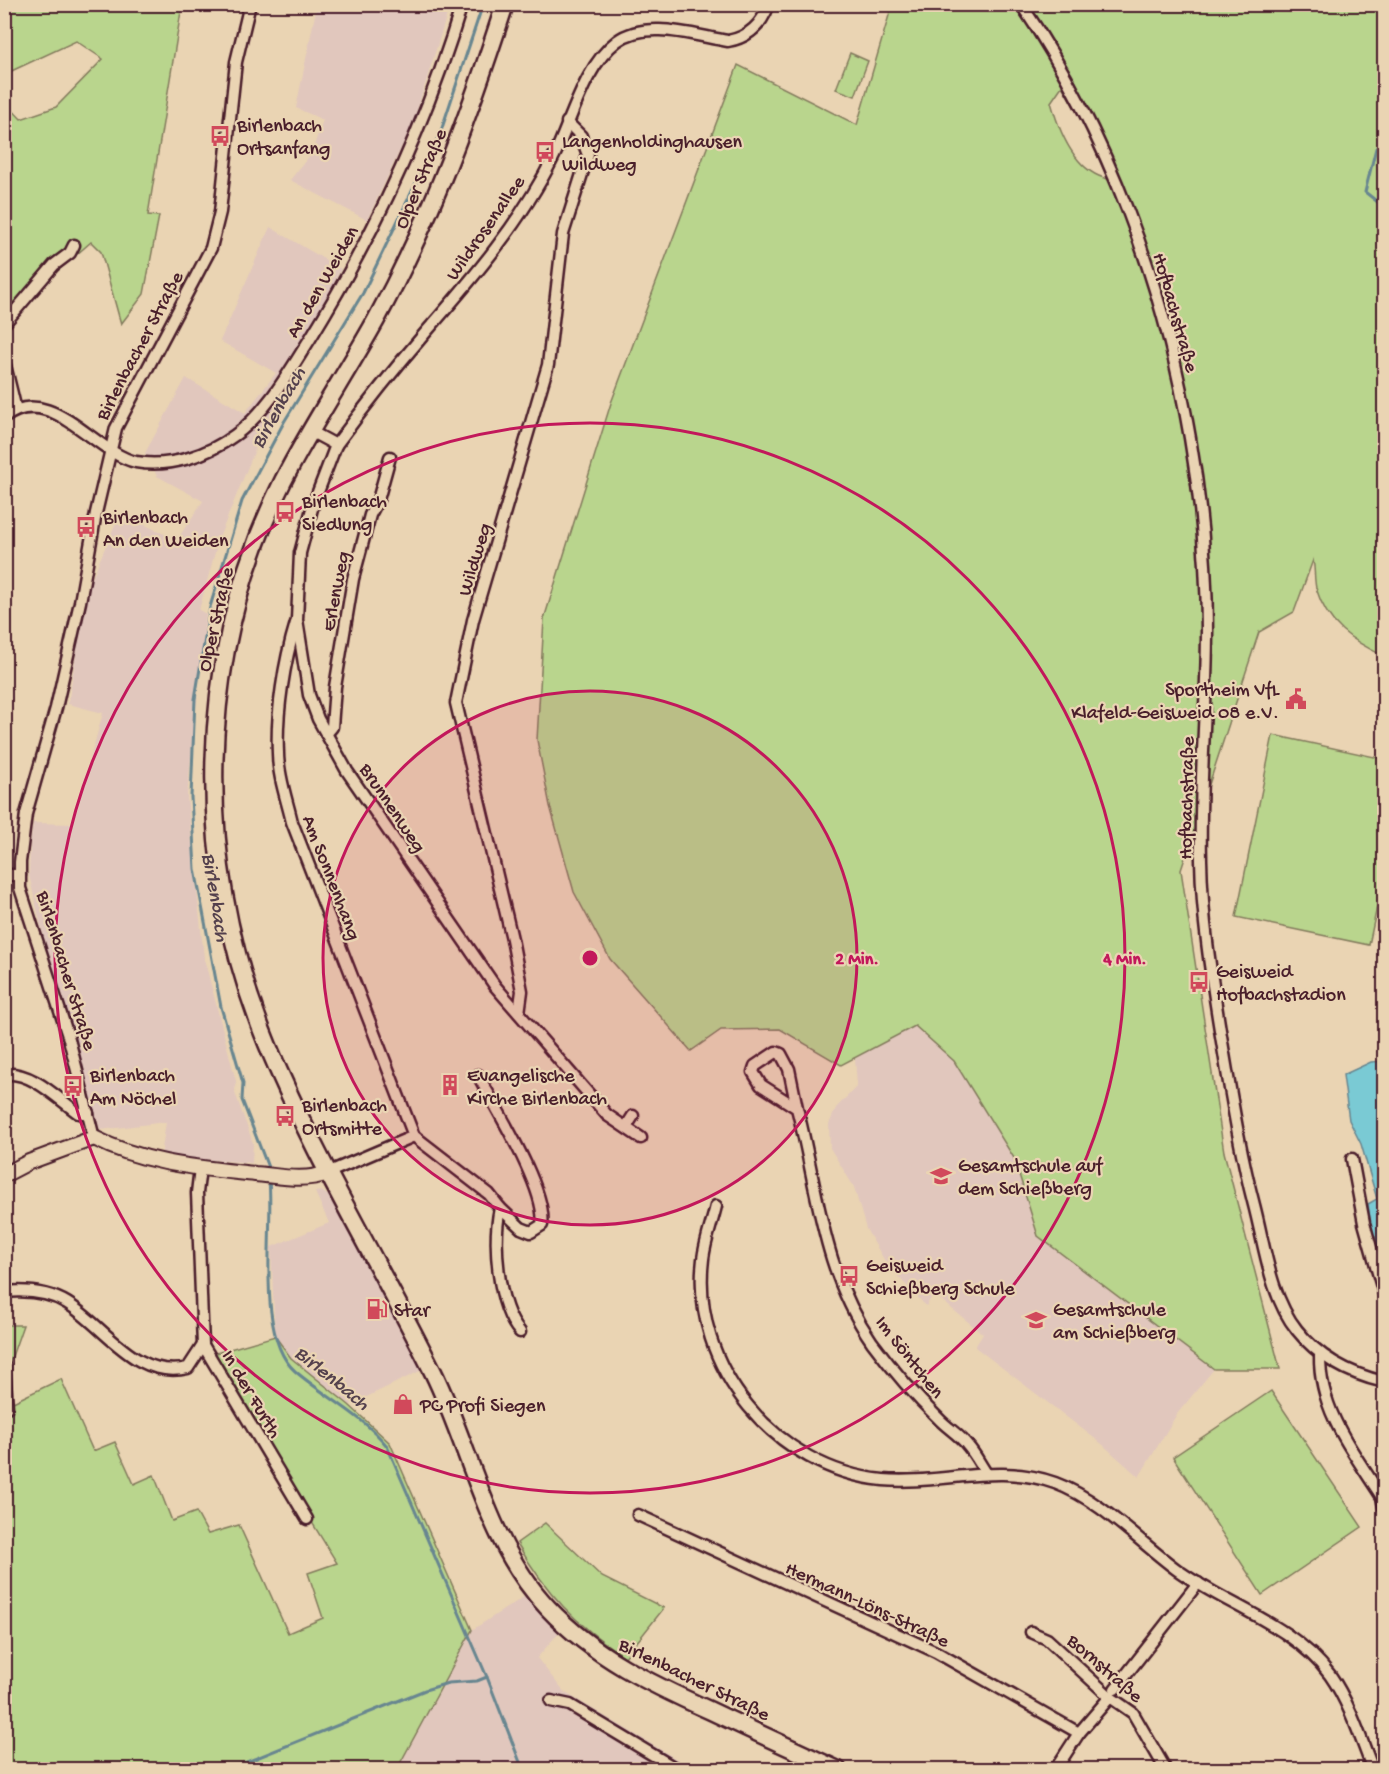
<svg xmlns="http://www.w3.org/2000/svg" width="1389" height="1774" viewBox="0 0 1389 1774" font-family="'Gochi Hand',sans-serif">
	<style>
		.built { fill: #e1c7bd }
		.green { fill: #b9d58d; stroke: #827a5c; stroke-width: 1.5; fill-rule: evenodd }
		.water { fill: #7acad4; stroke: #678690; stroke-width: 1.5 }
		.lines { fill: none; stroke-linecap: round; stroke-linejoin: round }
		.stream { stroke: #678690; stroke-width: 3 }
		.minor-casing { stroke: #4a1f2b; stroke-width: 15 }
		.tertiary-casing { stroke: #4a1f2b; stroke-width: 18 }
		.secondary-casing { stroke: #4a1f2b; stroke-width: 21 }
		.minor { stroke: #ead4b3; stroke-width: 10 }
		.tertiary { stroke: #ead4b3; stroke-width: 14 }
		.secondary { stroke: #ead4b3; stroke-width: 16 }
		.ring { fill: none; stroke: #c2185b; stroke-width: 3 }
		.labels { text-anchor: middle; stroke-width: 4.5; stroke-linejoin: round; paint-order: stroke }
		.poi-label { font-size: 20px; fill: #4a1f2b; stroke: #ead4b3; text-anchor: start }
		.street-label { font-size: 20px; fill: #4a1f2b; stroke: #ead4b3 }
		.water-label { font-size: 21px; font-style: italic; fill: #54414d; stroke: #ead4b3 }
		.centre { fill: #c2185b; stroke: #ead4b3; stroke-width: 3 }
		.ring-label { font-size: 18px; text-anchor: middle; font-weight: bold; fill: #c2185b; stroke: #ead4b3; stroke-width: 4.5; stroke-linejoin: round; paint-order: stroke }
	</style>
	<rect width="100%" height="100%" fill="#ead4b3"/>
	<filter id="ink" filterUnits="userSpaceOnUse"><feTurbulence type="fractalNoise" baseFrequency=".0167" numOctaves="2"/><feDisplacementMap in="SourceGraphic" scale="12" xChannelSelector="R" yChannelSelector="G"/><feConvolveMatrix kernelMatrix="1 2 1 2 8 2 1 2 1" color-interpolation-filters="sRGB"/></filter>
	<g filter="url(#ink)">
		<g class="built">
			<path d="M317,5H450L413,123L367,220L290,180L311,154L323,120L296,108Z"/>
			<path d="M270,227L341,269L259,440L219,538L199,610L206,614L187,796L204,958L236,1081L235,1093L253,1143L252,1163L161,1156L166,1122L100,1130L48,957L29,875L30,845L33,823L72,824L103,713L68,704L86,592L120,513L177,540L203,501L157,476L145,453L186,378L245,413L276,373L220,341Z"/>
			<path d="M914,1026L954,1061L1014,1158L1038,1236L1214,1369L1177,1414L1139,1477L1102,1444L975,1347L983,1334L940,1299L933,1295L926,1306L888,1266L866,1229L854,1187L830,1148L829,1124L836,1108L857,1086L855,1058Z"/>
			<path d="M321,1191L329,1196L422,1370L350,1405L290,1358L275,1336L271,1247L329,1223L315,1192Z"/>
			<path d="M536,1589L567,1623L537,1658L564,1692L693,1769L397,1770L472,1630Z"/>
		</g>
		<g class="green">
			<path d="M4,5H182L148,215L159,216L144,294L121,324L101,252L91,242L53,275L5,327V102L21,119L56,107L103,59L76,41L5,74Z"/>
			<path d="M892,5H1384V656C1352,641 1327,625 1316,588C1314,579 1315,568 1313,560L1294,612L1259,632L1181,870L1224,1152L1280,1369H1214L1038,1236L1014,1158L954,1061L915,1026L841,1065L780,1029L721,1030L691,1051L610,959L574,892L550,806L537,740L544,619L611,403L738,65L857,125ZM1062,86L1081,119L1108,179C1075,172 1059,131 1051,102Z"/>
			<path d="M850,53L868,61L855,96L836,89Z"/>
			<path d="M1273,735L1384,759V873L1369,945L1236,917Z"/>
			<path d="M5,1325H23L9,1365L11,1403L61,1379L93,1451L115,1442L134,1484L154,1475L172,1521L196,1512L208,1534L239,1525L288,1633L323,1618L308,1573L337,1563L209,1355L275,1336L291,1358L349,1405L390,1443L472,1630L397,1769L5,1770Z"/>
			<path d="M1271,1391L1362,1527L1262,1595L1173,1457Z"/>
			<path d="M545,1523L602,1577L664,1608L625,1657C576,1625 546,1593 517,1543Z"/>
		</g>
		<path class="water" d="M1384,1061V1272L1371,1227L1368,1204L1377,1199L1361,1144L1349,1120L1343,1075L1371,1062Z"/>
		<g class="lines">
			<g class="stream">
				<path d="M1382,119L1384,111"/>
				<path d="M1376,148L1365,192L1384,207"/>
				<path d="M269,1170L242,1100L243,1083L221,1007L195,869L191,797L195,699L210,607L242,501L284,422L363,293L441,131L483,4"/>
				<path d="M269,1180C274,1230 255,1336 295,1371C325,1397 361,1414 387,1446L487,1677L523,1770"/>
				<path d="M227,1770L425,1690L448,1683L477,1681L487,1677"/>
			</g>
			<defs>
				<g id="minor">
					<path d="M1021,4C1108,133 1164,286 1190,438C1201,501 1207,566 1207,630C1207,707 1199,784 1201,860C1202,918 1211,974 1220,1030C1230,1088 1239,1148 1254,1205C1265,1247 1270,1296 1297,1330C1319,1358 1350,1374 1384,1382"/>
					<path d="M4,324L54,265L70,253L74,245"/>
					<path d="M4,361L16,410"/>
					<path d="M4,418C50,381 94,453 136,462C170,468 208,455 235,435C267,412 289,372 310,339C374,235 427,122 462,4"/>
					<path d="M310,431L336,445C364,407 395,368 426,332C474,277 522,221 554,156C571,121 585,65 617,41C647,19 695,36 728,41C749,37 762,25 769,4"/>
					<path d="M336,445L313,505L300,553L297,620L309,695L318,719L347,771L495,986L607,1115L641,1138"/>
					<path d="M296,623C284,662 276,713 278,753C278,776 287,800 292,822L414,1136"/>
					<path d="M326,734L332,727L335,687L353,579L370,515L378,500L390,457"/>
					<path d="M4,875H20"/>
					<path d="M519,1013L522,991L512,939L456,703L473,620L548,365L563,234L588,155L581,136L567,122"/>
					<path d="M4,1074C32,1071 57,1098 78,1113H88"/>
					<path d="M478,1075C495,1107 548,1191 542,1225L531,1232L521,1228L500,1208"/>
					<path d="M797,1108L789,1069L781,1054L776,1052L755,1066L753,1072L761,1085L797,1108C818,1190 822,1270 872,1342C892,1369 914,1395 938,1418C947,1428 960,1435 968,1446C975,1454 980,1464 986,1473"/>
					<path d="M626,1127L633,1116"/>
					<path d="M94,1138L69,1039L20,888V862L26,814L56,708L80,602L96,513L116,428L211,248L220,212L236,62L250,4"/>
					<path d="M1352,1159L1364,1223L1384,1294"/>
					<path d="M200,1168L197,1193L203,1345L307,1519"/>
					<path d="M327,1173L414,1136L489,1194L500,1208C493,1241 497,1306 520,1332"/>
					<path d="M716,1206C712,1223 705,1241 703,1259C690,1367 777,1470 883,1480C941,1485 998,1462 1055,1483C1101,1500 1137,1540 1176,1569C1225,1605 1293,1624 1330,1675C1349,1702 1361,1739 1373,1770"/>
					<path d="M4,1292C25,1290 49,1292 67,1303C106,1327 135,1380 188,1368L203,1345"/>
					<path d="M1320,1356C1319,1410 1353,1452 1382,1497L1384,1507"/>
					<path d="M4,1366L7,1407"/>
					<path d="M638,1515L936,1652L1079,1733"/>
					<path d="M1031,1632L1047,1639L1110,1697L1133,1713L1166,1770"/>
					<path d="M1115,1689L1198,1583"/>
					<path d="M551,1701L570,1705L678,1770"/>
					<path d="M1055,1770L1079,1733L1110,1697"/>
				</g>
				<path id="tertiary" d="M4,1175L29,1162L94,1138C144,1164 201,1168 255,1174C279,1176 305,1182 327,1173"/>
				<path id="secondary" d="M505,4C470,113 431,219 376,320C346,374 311,426 283,481C195,658 193,864 268,1046C315,1159 379,1263 433,1372C471,1449 487,1544 548,1608C594,1657 651,1684 711,1711C753,1731 795,1750 838,1770"/>
			</defs>
			<use href="#minor" class="minor-casing"/>
			<use href="#tertiary" class="tertiary-casing"/>
			<use href="#secondary" class="secondary-casing"/>
			<use href="#minor" class="minor"/>
			<use href="#tertiary" class="tertiary"/>
			<use href="#secondary" class="secondary"/>
		</g>
	</g>
	<circle cx="590" cy="958" r="267" fill="#c2185b" fill-opacity=".12"/>
	<g class="ring">
		<circle cx="590" cy="958" r="267"/>
		<circle cx="590" cy="958" r="535"/>
	</g>
	<defs>
		<symbol id="bus-bare" viewBox="-9 -9 18 18"><path d="M-5-6H5V4H4V6H2V4H-2V6H-4V4H-5ZM-3.5-4V0h7V-4ZM-3.5 1.2v1.5H-2V1.2ZM2 1.2v1.5H3.5V1.2Z" fill="#d1495b" stroke="#ead4b3" stroke-width="2.5" paint-order="stroke"/></symbol>
		<symbol id="civic-bare" viewBox="-9 -9 18 18"><path d="M-.6-6.5H3V-4.5H.6V-3L4-1V1h2V6H-6V1h2V-1L-.6-3ZM-1.2 2.5V6h2.4V2.5Z" fill="#d1495b" stroke="#ead4b3" stroke-width="2.5" paint-order="stroke"/></symbol>
		<symbol id="building-bare" viewBox="-9 -9 18 18"><path d="M-4-6H4V6H1V3H-1V6H-4ZM-2.5-4.3h1.7v1.8h-1.7ZM.8-4.3h1.7v1.8H.8ZM-2.5-1h1.7V.8h-1.7ZM.8-1h1.7V.8H.8Z" fill="#d1495b" stroke="#ead4b3" stroke-width="2.5" paint-order="stroke"/></symbol>
		<symbol id="school-bare" viewBox="-9 -9 18 18"><path d="M0-5L7-2L0 1L-7-2ZM-4 1L0 2.5L4 1V4Q0 6-4 4Z" fill="#d1495b" stroke="#ead4b3" stroke-width="2.5" paint-order="stroke"/></symbol>
		<symbol id="fuel-bare" viewBox="-9 -9 18 18"><path d="M-5.5-6h7V0h2V4h1.3V-2.5L3-4.5l.8-.8L6-3V5H2.5V1h-1V6h-7ZM-4.2-4.7v3.2H.2V-4.7Z" fill="#d1495b" stroke="#ead4b3" stroke-width="2.5" paint-order="stroke"/></symbol>
		<symbol id="shop-bare" viewBox="-9 -9 18 18"><path d="M-5-2.5h2.3a2.7 3.5 0 0 1 5.4 0H5L5.5 6h-11ZM-1.5-2.5h3a1.5 2.3 0 0 0-3 0Z" fill="#d1495b" stroke="#ead4b3" stroke-width="2.5" paint-order="stroke"/></symbol>
	</defs>
	<g fill-rule="evenodd">
		<use href="#bus-bare" x="205" y="121" width="30" height="30"/>
		<use href="#bus-bare" x="530" y="137" width="30" height="30"/>
		<use href="#bus-bare" x="270" y="497" width="30" height="30"/>
		<use href="#bus-bare" x="71" y="512" width="30" height="30"/>
		<use href="#civic-bare" x="1281" y="684" width="30" height="30"/>
		<use href="#bus-bare" x="1184" y="967" width="30" height="30"/>
		<use href="#building-bare" x="435" y="1070" width="30" height="30"/>
		<use href="#bus-bare" x="58" y="1071" width="30" height="30"/>
		<use href="#bus-bare" x="270" y="1101" width="30" height="30"/>
		<use href="#school-bare" x="926" y="1161" width="30" height="30"/>
		<use href="#bus-bare" x="834" y="1261" width="30" height="30"/>
		<use href="#fuel-bare" x="362" y="1294" width="30" height="30"/>
		<use href="#school-bare" x="1021" y="1305" width="30" height="30"/>
		<use href="#shop-bare" x="388" y="1389" width="30" height="30"/>
	</g>
	<g class="labels">
		<g class="poi-label">
			<text x="237" y="131">Birlenbach<tspan x="237" dy="23">Ortsanfang</tspan></text>
			<text x="562" y="147">Langenholdinghausen<tspan x="562" dy="23">Wildweg</tspan></text>
			<text x="302" y="507">Birlenbach<tspan x="302" dy="23">Siedlung</tspan></text>
			<text x="103" y="523">Birlenbach<tspan x="103" dy="23">An den Weiden</tspan></text>
			<text x="1279" y="695" text-anchor="end">Sportheim VfL<tspan x="1279" dy="23">Klafeld-Geisweid 08 e.V.</tspan></text>
			<text x="1216" y="977">Geisweid<tspan x="1216" dy="23">Hofbachstadion</tspan></text>
			<text x="90" y="1081">Birlenbach<tspan x="90" dy="23">Am Nöchel</tspan></text>
			<text x="467" y="1081">Evangelische<tspan x="467" dy="23">Kirche Birlenbach</tspan></text>
			<text x="302" y="1111">Birlenbach<tspan x="302" dy="23">Ortsmitte</tspan></text>
			<text x="958" y="1171">Gesamtschule auf<tspan x="958" dy="23">dem Schießberg</tspan></text>
			<text x="866" y="1271">Geisweid<tspan x="866" dy="23">Schießberg Schule</tspan></text>
			<text x="1053" y="1315">Gesamtschule<tspan x="1053" dy="23">am Schießberg</tspan></text>
			<text x="394" y="1316">Star</text>
			<text x="420" y="1411">PC Profi Siegen</text>
		</g>
		<g class="street-label">
			<text transform="translate(419 178) rotate(-67)" y="7">Olper Straße</text>
			<text transform="translate(484 227) rotate(-55)" y="7">Wildrosenallee</text>
			<text transform="translate(321 281) rotate(-60)" y="7">An den Weiden</text>
			<text transform="translate(1177 312) rotate(74)" y="7">Hofbachstraße</text>
			<text transform="translate(138 345) rotate(-62)" y="7">Birlenbacher Straße</text>
			<text transform="translate(473 559) rotate(-73)" y="7">Wildweg</text>
			<text transform="translate(334 591) rotate(-79)" y="7">Erlenweg</text>
			<text transform="translate(214 619) rotate(-77)" y="7">Olper Straße</text>
			<text transform="translate(1185 798) rotate(-89)" y="7">Hofbachstraße</text>
			<text transform="translate(394 807) rotate(56)" y="7">Brunnenweg</text>
			<text transform="translate(333 877) rotate(69)" y="7">Am Sonnenhang</text>
			<text transform="translate(68 970) rotate(73)" y="7">Birlenbacher Straße</text>
			<text transform="translate(911 1356) rotate(52)" y="7">Im Söntchen</text>
			<text transform="translate(253 1393) rotate(59)" y="7">In der Furth</text>
			<text transform="translate(868 1603) rotate(25)" y="7">Hermann-Löns-Straße</text>
			<text transform="translate(1106 1667) rotate(41)" y="7">Bornstraße</text>
			<text transform="translate(695 1678) rotate(26)" y="7">Birlenbacher Straße</text>
		</g>
		<g class="water-label">
			<text transform="translate(277 407) rotate(-60)" y="7">Birlenbach</text>
			<text transform="translate(217 897) rotate(81)" y="7">Birlenbach</text>
			<text transform="translate(333 1377) rotate(39)" y="7">Birlenbach</text>
		</g>
	</g>
	<circle cx="590" cy="958" r="9" class="centre"/>
	<g class="ring-label">
		<text x="857" y="964">2 Min.</text>
		<text x="1125" y="964">4 Min.</text>
	</g>
	<rect width="1389" height="1774" fill="none" stroke="#ead4b3" stroke-width="24"/>
	<rect x="12" y="12" width="1365" height="1750" fill="none" stroke="#4a1f2b" stroke-width="2" filter="url(#ink)"/>
</svg>
